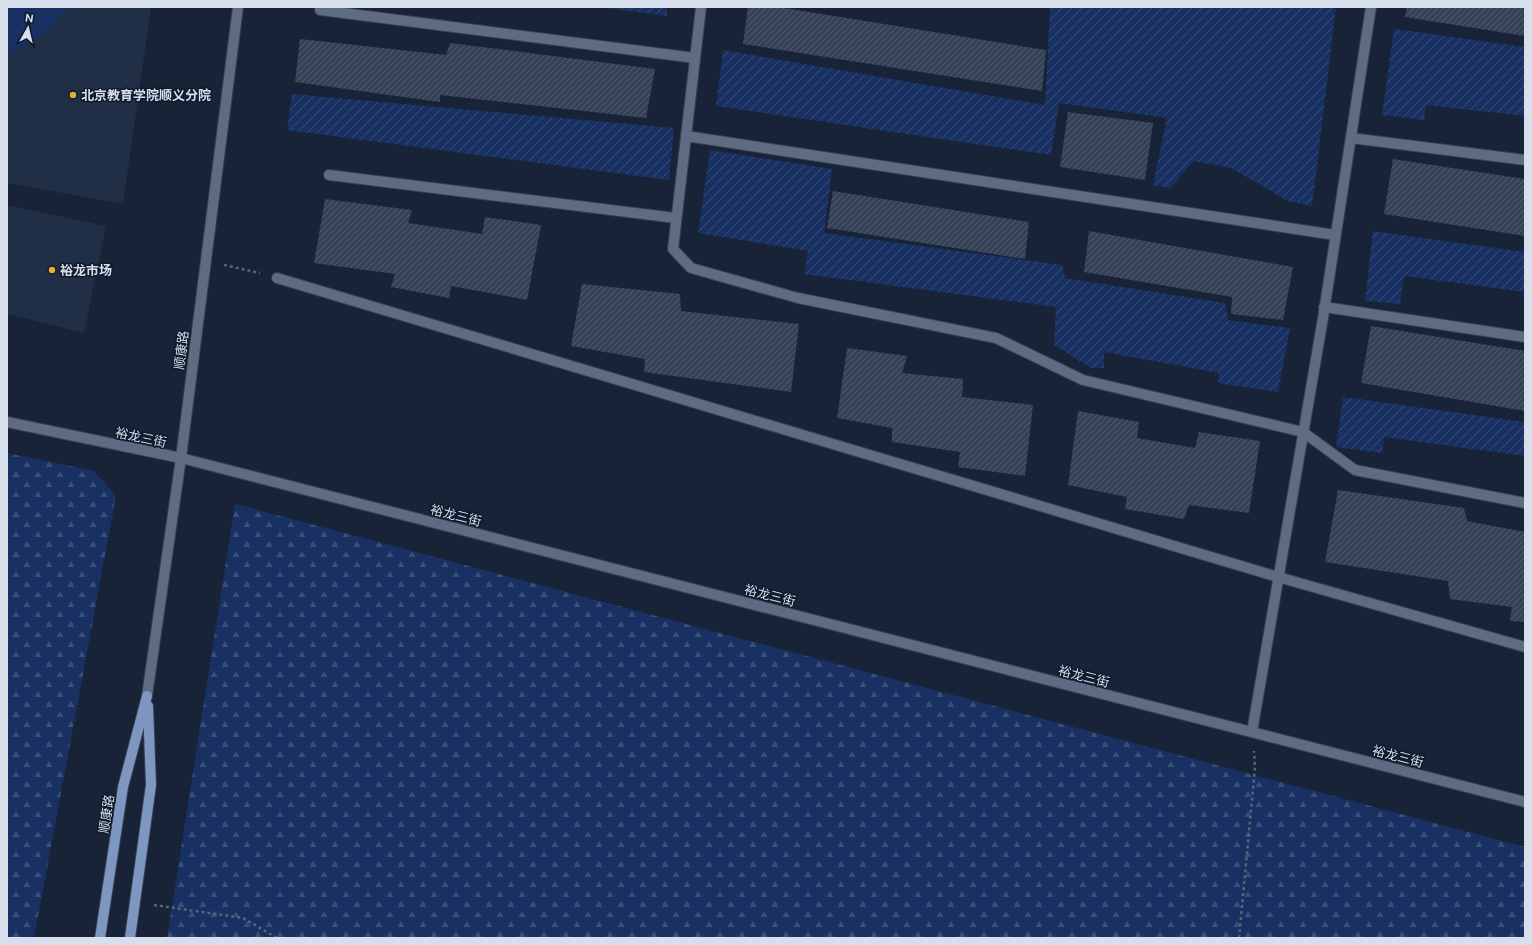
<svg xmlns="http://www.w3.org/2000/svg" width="1532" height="945" viewBox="0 0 1532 945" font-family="'Public Sans','Noto Sans SC',sans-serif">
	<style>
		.built { fill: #202e46 }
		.grass { fill: #183162 }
		.forest { fill: url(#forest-firs) }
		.garden { fill: url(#garden-furrows) }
		.building { fill: url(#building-hatch) }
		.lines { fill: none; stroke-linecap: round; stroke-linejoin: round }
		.minor-casing { stroke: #373f4f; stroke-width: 12 }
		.major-casing { stroke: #373f4f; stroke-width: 12 }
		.path { stroke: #5a6476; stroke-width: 2.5; stroke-dasharray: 3 3; stroke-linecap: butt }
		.minor { stroke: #5e6b82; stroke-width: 10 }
		.major { stroke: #7d96c2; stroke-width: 10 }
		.poi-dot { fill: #e5ad35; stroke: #0f192c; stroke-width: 1.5 }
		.labels { text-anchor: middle; stroke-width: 3; stroke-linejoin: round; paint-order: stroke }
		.poi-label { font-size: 13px; font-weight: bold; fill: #d7dfec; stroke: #0f192c; text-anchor: start }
		.street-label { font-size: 13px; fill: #d7dfec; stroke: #0f192c }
	</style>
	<defs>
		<pattern id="forest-firs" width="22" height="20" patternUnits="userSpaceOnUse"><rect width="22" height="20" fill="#183162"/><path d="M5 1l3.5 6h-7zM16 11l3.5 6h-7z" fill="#394e79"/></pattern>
		<pattern id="garden-furrows" width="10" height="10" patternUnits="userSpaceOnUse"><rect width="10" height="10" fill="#183162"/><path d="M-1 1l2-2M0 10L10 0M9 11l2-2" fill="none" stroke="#394e79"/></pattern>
		<pattern id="building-hatch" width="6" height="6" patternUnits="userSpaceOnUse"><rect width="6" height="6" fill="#354157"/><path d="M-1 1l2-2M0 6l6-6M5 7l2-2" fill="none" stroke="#525c6f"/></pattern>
	</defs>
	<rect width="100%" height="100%" fill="#182337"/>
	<g class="built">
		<path d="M7,7H151L123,204L7,183Z"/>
		<path d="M7,205L106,226L84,333L7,314Z"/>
	</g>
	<path class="grass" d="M7,7H68L45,34L7,55Z"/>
	<g class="forest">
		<path d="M7,453L94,471L116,496L34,938H7Z"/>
		<path d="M235,504L1525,847V938H167Z"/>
	</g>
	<g class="garden">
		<path d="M600,7H667V16Z"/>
		<path d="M1050,7H1336L1312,206L1288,201L1231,168L1193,161L1171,188L1153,185L1167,118L1059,103L1051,155L716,106L723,50L1045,105Z"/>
		<path d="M1394,29L1525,47V116L1426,105L1424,120L1382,115Z"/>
		<path d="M292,94L674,128L669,180L287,130Z"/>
		<path d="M710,150L832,169L824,233L1062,265L1065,278L1225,303L1228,320L1290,328L1278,392L1218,383L1219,373L1104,352V368H1091L1054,345L1056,307L804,274L808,251L698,233Z"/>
		<path d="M1373,231L1525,252V292L1404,276L1400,304L1365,301Z"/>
		<path d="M1343,397L1525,422V456L1384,437L1382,453L1336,447Z"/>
	</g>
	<g class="building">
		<path d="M748,7H778L1046,50L1042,91L743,44Z"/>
		<path d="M1407,7H1525V36L1405,17Z"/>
		<path d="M300,39L446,55L450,43L655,69L646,118L440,95V102L295,82Z"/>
		<path d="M1068,112L1153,123L1145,180L1060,167Z"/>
		<path d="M1393,159L1525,179V236L1384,214Z"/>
		<path d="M833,191L1029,222L1025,259L827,228Z"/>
		<path d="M325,199L412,210L408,223L482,234L485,217L541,225L527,300L451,286L449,298L391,287L395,274L314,263Z"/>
		<path d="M1089,231L1293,267L1283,320L1231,314L1232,297L1084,272Z"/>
		<path d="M582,284L680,294L681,311L799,324L791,392L644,372L645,359L571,346Z"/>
		<path d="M1371,326L1525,351V411L1361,383Z"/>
		<path d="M847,348L907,356L902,373L963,379L962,397L1033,405L1025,476L958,467L960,452L892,442V428L837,418Z"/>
		<path d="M1078,411L1139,422L1137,438L1195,448L1199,432L1260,441L1249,513L1189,505L1184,519L1125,509L1127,497L1068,485Z"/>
		<path d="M1338,490L1464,508L1467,521L1525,532V622L1510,621L1512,607L1450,599L1448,581L1325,562Z"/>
	</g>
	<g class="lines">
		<defs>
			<g id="minor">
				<path d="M701,7L673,249L691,268L798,298L996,338L1083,380L1303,432L1355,470L1525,503"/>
				<path d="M320,10L695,58"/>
				<path d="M686,136L1335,235"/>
				<path d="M1351,138L1525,160"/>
				<path d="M329,175L676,218"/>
				<path d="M277,278L1278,577L1525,647"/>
				<path d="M1324,307L1525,337"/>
				<path d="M7,422L181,458L1525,802"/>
				<path d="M147,696L181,458L238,7"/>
				<path d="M1252,732L1323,318L1371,7"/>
			</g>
			<g id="major">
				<path d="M100,938L123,787L147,696"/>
				<path d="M130,938L151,785L148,706"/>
			</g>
		</defs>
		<use href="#minor" class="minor-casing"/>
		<use href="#major" class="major-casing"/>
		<g class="path">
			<path d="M224,265L260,273"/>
			<path d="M154,905L243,918L277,938"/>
			<path d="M1239,938L1255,768L1254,751"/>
		</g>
		<use href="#minor" class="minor"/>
		<use href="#major" class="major"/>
	</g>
	<g class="poi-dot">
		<circle cx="73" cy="95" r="4"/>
		<circle cx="52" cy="270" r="4"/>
	</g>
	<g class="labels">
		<g class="poi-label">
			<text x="81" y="100">北京教育学院顺义分院</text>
			<text x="60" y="275">裕龙市场</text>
		</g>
		<g class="street-label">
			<text transform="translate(181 350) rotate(-83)" y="5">顺康路</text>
			<text transform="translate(141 437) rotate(12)" y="5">裕龙三街</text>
			<text transform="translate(456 515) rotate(14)" y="5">裕龙三街</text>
			<text transform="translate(770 595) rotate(14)" y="5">裕龙三街</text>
			<text transform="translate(1084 676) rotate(14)" y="5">裕龙三街</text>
			<text transform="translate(1398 756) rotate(14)" y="5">裕龙三街</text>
			<text transform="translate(106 814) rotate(-81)" y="5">顺康路</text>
		</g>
	</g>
	<rect width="1532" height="945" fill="none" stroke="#d7dfec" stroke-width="16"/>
	<g transform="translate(28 28) rotate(8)" stroke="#0f192c" stroke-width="3" paint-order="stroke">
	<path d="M0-3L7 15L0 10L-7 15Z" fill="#d7dfec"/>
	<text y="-6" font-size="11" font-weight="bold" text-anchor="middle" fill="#d7dfec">N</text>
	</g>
</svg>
